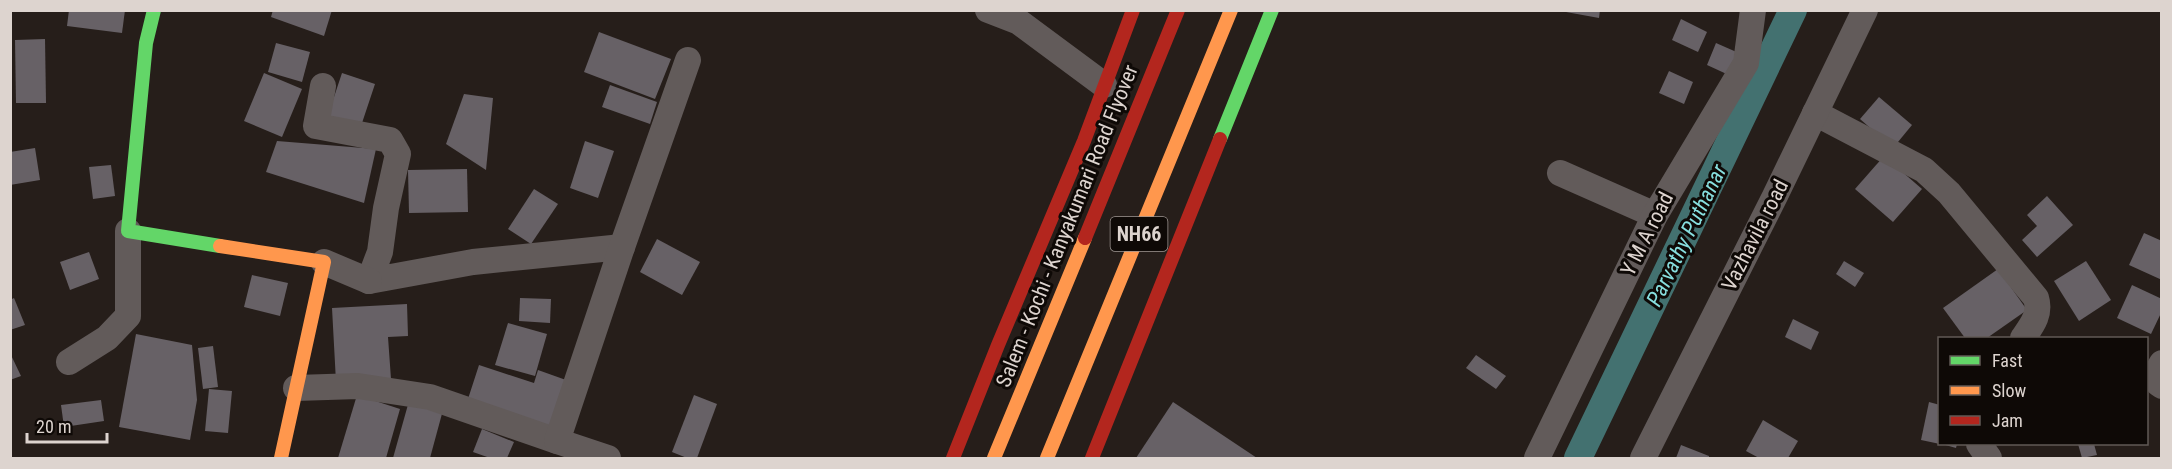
<svg xmlns="http://www.w3.org/2000/svg" width="2172" height="469" viewBox="0 0 2172 469" font-family="'Roboto Condensed',sans-serif">
	<style>
		.lines { fill: none; stroke-linecap: round; stroke-linejoin: round }
		.canal { stroke: #437170; stroke-width: 28 }
		.building { fill: #676166 }
		.street { stroke: #625b5a; stroke-width: 26 }
		.fast { stroke: #63d668; stroke-width: 14 }
		.slow { stroke: #ff974d; stroke-width: 14 }
		.jam { stroke: #b3261e; stroke-width: 14 }
		.labels { text-anchor: middle; stroke-width: 6; stroke-linejoin: round; paint-order: stroke }
		.shield { fill: #0e0906; stroke: #9f9793; stroke-width: 1.5 }
		.shield-label { font-size: 20px; font-weight: bold; fill: #ddd4cf }
		.street-label { font-size: 21px; fill: #ddd4cf; stroke: #0e0906 }
		.water-label { font-size: 22px; font-style: italic; fill: #87dede; stroke: #0e0906 }
	</style>
	<rect width="100%" height="100%" fill="#261e1a"/>
	<g class="lines">
		<path class="canal" d="M1578,458L1793,10"/>
	</g>
	<g class="building">
		<path d="M69,10H125L122,33L67,26Z"/>
		<path d="M273,10H332L324,36L271,17Z"/>
		<path d="M1555,10H1600L1599,18Z"/>
		<path d="M1681,19L1707,32L1698,52L1672,40Z"/>
		<path d="M599,32L671,59L655,99L584,72Z"/>
		<path d="M45,39L46,103H16L15,40Z"/>
		<path d="M276,43L310,52L302,82L268,72Z"/>
		<path d="M1716,43L1741,54L1731,76L1707,65Z"/>
		<path d="M1669,71L1693,82L1684,104L1659,93Z"/>
		<path d="M264,73L302,89L282,137L244,121Z"/>
		<path d="M342,73L375,84L361,126L328,115Z"/>
		<path d="M610,85L657,102L650,124L602,107Z"/>
		<path d="M464,94L493,98L486,170L446,144Z"/>
		<path d="M1879,97L1912,125L1893,148L1860,119Z"/>
		<path d="M277,141L376,149L364,203L266,172Z"/>
		<path d="M585,141L614,151L598,198L570,188Z"/>
		<path d="M35,148L40,180L10,185V152Z"/>
		<path d="M1884,156L1922,189L1893,222L1855,189Z"/>
		<path d="M111,165L115,196L93,199L89,167Z"/>
		<path d="M467,169L468,212L409,213L408,170Z"/>
		<path d="M534,189L558,204L531,244L508,229Z"/>
		<path d="M2047,196L2073,225L2037,257L2022,240L2037,226L2027,215Z"/>
		<path d="M2144,233L2162,241V280L2129,265Z"/>
		<path d="M657,239L700,262L682,295L640,272Z"/>
		<path d="M89,252L99,279L70,290L60,262Z"/>
		<path d="M1844,261L1864,273L1855,287L1836,274Z"/>
		<path d="M2086,261L2111,300L2079,321L2054,281Z"/>
		<path d="M1998,269L2027,310L1987,338H1965L1943,308Z"/>
		<path d="M252,275L288,283L280,316L244,307Z"/>
		<path d="M2132,285L2162,299V311L2151,334L2117,318Z"/>
		<path d="M14,298L25,325L10,330V300Z"/>
		<path d="M520,298L551,299L550,323L519,321Z"/>
		<path d="M407,304L408,336L388,337L391,379L336,382L332,308Z"/>
		<path d="M1793,319L1819,332L1811,350L1785,337Z"/>
		<path d="M508,323L547,334L535,376L495,365Z"/>
		<path d="M136,334L192,345L197,400L190,440L119,427Z"/>
		<path d="M213,346L218,387L203,389L198,348Z"/>
		<path d="M10,353L21,376L10,380Z"/>
		<path d="M1476,355L1506,376L1496,389L1466,368Z"/>
		<path d="M479,365L534,383L538,370L566,380L550,430L467,402Z"/>
		<path d="M209,389L232,391L228,433L205,431Z"/>
		<path d="M357,395L400,409L386,458H338Z"/>
		<path d="M694,395L717,404L697,458H687L672,452Z"/>
		<path d="M101,400L104,421L64,427L61,405Z"/>
		<path d="M409,401L443,410L430,458H393Z"/>
		<path d="M1173,402L1257,458H1136Z"/>
		<path d="M1929,402L1940,405V444L1921,440Z"/>
		<path d="M1763,420L1798,441L1788,458H1759L1746,451Z"/>
		<path d="M482,429L514,442L507,458H490L473,452Z"/>
		<path d="M1942,444H1957L1956,448Z"/>
		<path d="M2078,444H2094L2097,455L2082,458Z"/>
		<path d="M1681,445L1709,456V458H1676Z"/>
	</g>
	<g class="lines">
		<g class="street">
			<path d="M988,10L1019,22L1104,85"/>
			<path d="M323,86L316,126L390,140L398,154L386,208L380,252L369,281L473,262L622,247"/>
			<path d="M1815,113L1924,170L1949,193L2036,298C2041,314 2032,325 2023,338"/>
			<path d="M1560,173L1655,215"/>
			<path d="M324,262L369,281"/>
			<path d="M69,362L107,338L128,316V231"/>
			<path d="M2162,363L2158,370L2159,384L2162,386"/>
			<path d="M296,388L358,386L430,397L557,441"/>
			<path d="M1979,444L1989,458"/>
			<path d="M608,458L557,441L622,247L688,60"/>
			<path d="M1537,458L1655,215L1746,63L1753,10"/>
			<path d="M1643,458L1775,196L1865,10"/>
		</g>
		<g class="fast">
			<path d="M154,10L146,43L128,231L220,246"/>
			<path d="M1220,139L1272,10"/>
		</g>
		<g class="slow">
			<path d="M220,246L324,262L281,458"/>
			<path d="M994,458L1085,238"/>
			<path d="M1047,458L1231,10"/>
		</g>
		<g class="jam">
			<path d="M1085,238L1178,10"/>
			<path d="M953,458L998,345L1084,141L1133,10"/>
			<path d="M1092,458L1220,139"/>
		</g>
	</g>
	<g class="labels">
		<rect class="shield" x="1110.5" y="217" width="57" height="34" rx="4.5"/>
		<g class="shield-label">
			<text x="1139" y="241">NH66</text>
		</g>
		<g class="street-label">
			<text transform="translate(1067 226) rotate(-68)" y="7">Salem - Kochi - Kanyakumari Road Flyover</text>
			<text transform="translate(1647 234) rotate(-63)" y="7">Y M A road</text>
			<text transform="translate(1755 235) rotate(-63)" y="7">Vazhavila road</text>
		</g>
		<g class="water-label">
			<text transform="translate(1686 235) rotate(-64)" y="8">Parvathy Puthanar</text>
		</g>
	</g>
	<rect width="2172" height="469" fill="none" stroke="#ddd4cf" stroke-width="24"/>
	<rect x="1938" y="337" width="210" height="108" fill="#0e0906" stroke="#615a56" stroke-width="1.5"/>
	<rect x="1950" y="356" width="30" height="9" fill="#63d668" stroke="#615a56" stroke-width="1.5"/>
	<text x="1992" y="367" font-size="18" fill="#ddd4cf">Fast</text>
	<rect x="1950" y="386" width="30" height="9" fill="#ff974d" stroke="#615a56" stroke-width="1.5"/>
	<text x="1992" y="397" font-size="18" fill="#ddd4cf">Slow</text>
	<rect x="1950" y="416" width="30" height="9" fill="#b3261e" stroke="#615a56" stroke-width="1.5"/>
	<text x="1992" y="427" font-size="18" fill="#ddd4cf">Jam</text>
	<path d="M27 433v9h80v-9" fill="none" stroke="#ddd4cf" stroke-width="3"/>
	<text x="36" y="433" font-size="18" fill="#ddd4cf" stroke="#0e0906" stroke-width="4.5" paint-order="stroke">20 m</text>
</svg>
